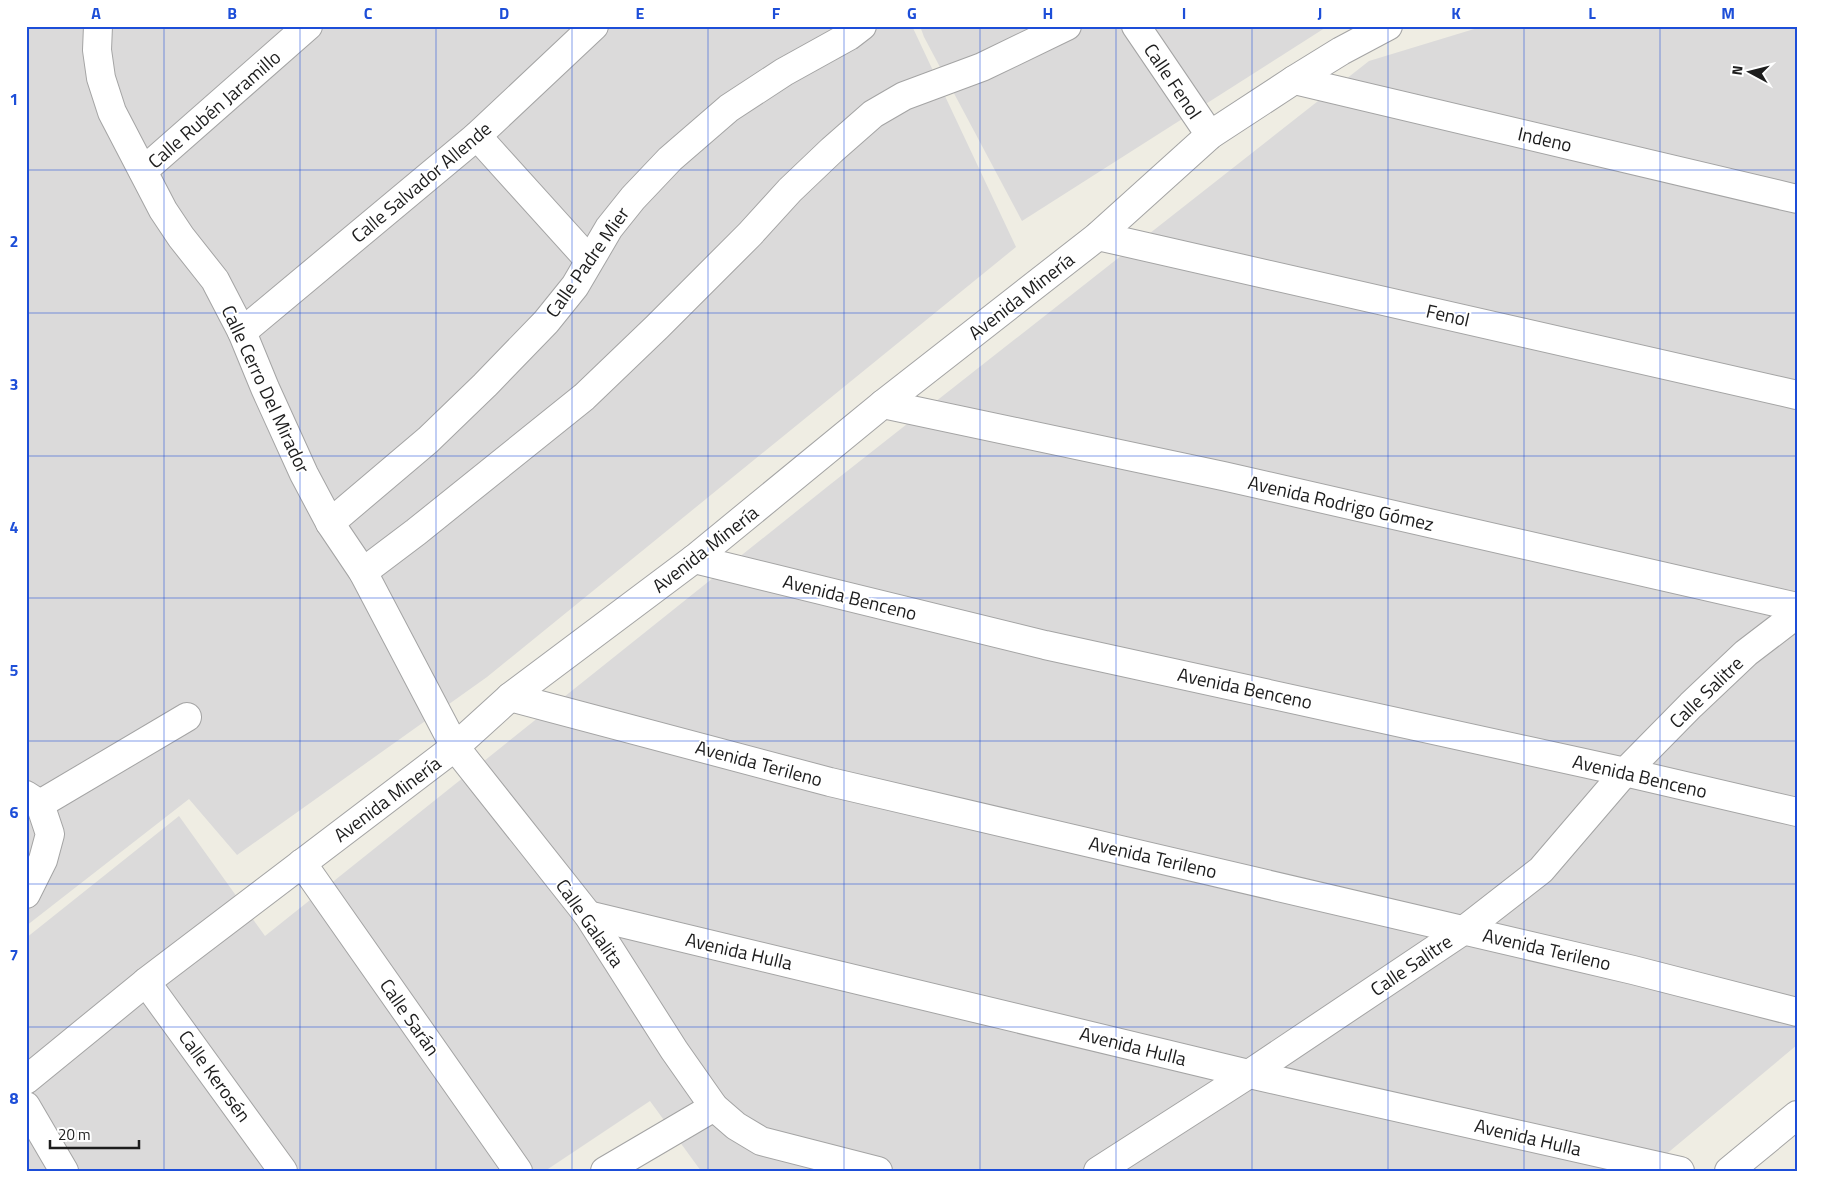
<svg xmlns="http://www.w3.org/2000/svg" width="1823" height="1197" viewBox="0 0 1823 1197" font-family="'Titillium Web',sans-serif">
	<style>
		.residential { fill: #dbdada }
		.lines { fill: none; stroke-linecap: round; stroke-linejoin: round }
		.minor-casing { stroke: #a4a4a4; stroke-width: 30 }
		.minor { stroke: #fff; stroke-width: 28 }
		.grid { fill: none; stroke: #1d4ed8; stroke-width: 1; stroke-opacity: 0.55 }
		.labels { text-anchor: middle; stroke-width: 4; stroke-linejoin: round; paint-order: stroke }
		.street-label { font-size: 19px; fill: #1d1d1d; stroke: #fff }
		.neatline { fill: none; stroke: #1d4ed8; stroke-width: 2 }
		.grid-label { font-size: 16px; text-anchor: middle; font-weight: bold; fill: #1d4ed8 }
	</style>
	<rect width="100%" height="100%" fill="#efede3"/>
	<g class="residential">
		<path d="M26,26H912L1016,247L487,677L237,855L189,799L26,926Z"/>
		<path d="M920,26H1328L1022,221L924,37Z"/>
		<path d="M1484,26H1797V1045L1646,1171H701L650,1101L545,1171H26V938L179,816L265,936L832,483L1369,61Z"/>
	</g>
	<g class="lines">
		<defs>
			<g id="minor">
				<path d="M98,26L97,50L101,78L112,112L163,210L181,237L215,280L242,332L265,388L304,474L330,523L363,572L455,747L588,915L674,1050L714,1107L736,1126L761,1141L878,1171"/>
				<path d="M1136,26L1210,135"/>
				<path d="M1294,80L1797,199"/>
				<path d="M477,136L589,260"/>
				<path d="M143,171L308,26"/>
				<path d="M1098,236L1797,395"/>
				<path d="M242,332L477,136L594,26"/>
				<path d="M883,404L1223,476L1797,607"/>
				<path d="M330,523L428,440L485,385L546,322L575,286L609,228L633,198L670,159L729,108L784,72L849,36L862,26"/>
				<path d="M694,559L1045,645L1625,772L1797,812"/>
				<path d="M363,572L416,532L584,397L657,327L750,234L790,190L832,150L873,114L904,96L982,67L1067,26"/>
				<path d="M510,697L830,782L1633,970L1797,1012"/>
				<path d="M26,795L40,804L50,834L43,860L26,894"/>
				<path d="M40,804L187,717"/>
				<path d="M302,863L518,1171"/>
				<path d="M588,915L1249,1074L1680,1171"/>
				<path d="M146,982L283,1171"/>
				<path d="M26,1080L146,982L455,747L510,697L694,559L883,404L1098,236L1210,135L1294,80L1341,51L1388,26"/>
				<path d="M26,1106L64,1171"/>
				<path d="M605,1171L714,1107"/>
				<path d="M1098,1171L1249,1074L1464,930L1541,870L1625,772L1691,705L1746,653L1797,614"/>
				<path d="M1729,1171L1797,1115"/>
			</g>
		</defs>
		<use href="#minor" class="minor-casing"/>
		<use href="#minor" class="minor"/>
	</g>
	<path class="grid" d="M164,26V1171M300,26V1171M436,26V1171M572,26V1171M708,26V1171M844,26V1171M980,26V1171M1116,26V1171M1252,26V1171M1388,26V1171M1524,26V1171M1660,26V1171M26,170H1797M26,313H1797M26,456H1797M26,598H1797M26,741H1797M26,884H1797M26,1027H1797"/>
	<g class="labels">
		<g class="street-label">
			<text transform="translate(1173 81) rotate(56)" y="7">Calle Fenol</text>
			<text transform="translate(214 109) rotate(-41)" y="7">Calle Rubén Jaramillo</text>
			<text transform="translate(1545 139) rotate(13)" y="7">Indeno</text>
			<text transform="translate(421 182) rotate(-40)" y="7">Calle Salvador Allende</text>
			<text transform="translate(587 262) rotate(-55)" y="7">Calle Padre Mier</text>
			<text transform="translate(1021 296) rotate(-38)" y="7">Avenida Minería</text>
			<text transform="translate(1448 315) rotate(13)" y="7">Fenol</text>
			<text transform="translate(266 389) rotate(65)" y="7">Calle Cerro Del Mirador</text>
			<text transform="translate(1341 503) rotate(13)" y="7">Avenida Rodrigo Gómez</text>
			<text transform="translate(705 549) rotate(-38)" y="7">Avenida Minería</text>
			<text transform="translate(850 597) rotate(14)" y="7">Avenida Benceno</text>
			<text transform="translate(1245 688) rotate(12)" y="7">Avenida Benceno</text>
			<text transform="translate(1706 692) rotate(-44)" y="7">Calle Salitre</text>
			<text transform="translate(759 763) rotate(15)" y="7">Avenida Terileno</text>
			<text transform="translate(1640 776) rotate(13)" y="7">Avenida Benceno</text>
			<text transform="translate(387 799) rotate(-37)" y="7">Avenida Minería</text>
			<text transform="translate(1153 857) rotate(13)" y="7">Avenida Terileno</text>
			<text transform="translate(590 923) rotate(55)" y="7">Calle Galalita</text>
			<text transform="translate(1547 949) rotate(13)" y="7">Avenida Terileno</text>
			<text transform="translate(739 951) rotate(13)" y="7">Avenida Hulla</text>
			<text transform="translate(1411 965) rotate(-34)" y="7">Calle Salitre</text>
			<text transform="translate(410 1017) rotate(55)" y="7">Calle Sarán</text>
			<text transform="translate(1133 1046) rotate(14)" y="7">Avenida Hulla</text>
			<text transform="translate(215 1076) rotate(54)" y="7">Calle Kerosén</text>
			<text transform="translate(1528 1137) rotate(13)" y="7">Avenida Hulla</text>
		</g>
	</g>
	<rect width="1823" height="1197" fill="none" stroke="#ffffff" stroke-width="55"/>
	<g transform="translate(1750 72) rotate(277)" stroke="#ffffff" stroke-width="4" paint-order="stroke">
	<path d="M0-4L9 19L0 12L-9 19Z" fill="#1d1d1d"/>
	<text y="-8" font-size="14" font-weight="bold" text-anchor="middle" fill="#1d1d1d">N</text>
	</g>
	<path d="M50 1140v8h89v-8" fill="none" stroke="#1d1d1d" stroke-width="2.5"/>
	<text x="58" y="1140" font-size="15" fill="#1d1d1d" stroke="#ffffff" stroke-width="4" paint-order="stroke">20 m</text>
	<rect x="28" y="28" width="1768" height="1142" class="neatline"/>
	<g class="grid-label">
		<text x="96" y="19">A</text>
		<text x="232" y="19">B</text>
		<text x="368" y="19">C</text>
		<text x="504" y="19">D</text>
		<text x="640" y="19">E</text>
		<text x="776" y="19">F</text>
		<text x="912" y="19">G</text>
		<text x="1048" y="19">H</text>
		<text x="1184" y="19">I</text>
		<text x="1320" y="19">J</text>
		<text x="1456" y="19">K</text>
		<text x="1592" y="19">L</text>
		<text x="1728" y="19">M</text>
		<text x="14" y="105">1</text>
		<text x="14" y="247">2</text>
		<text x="14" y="390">3</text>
		<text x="14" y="533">4</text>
		<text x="14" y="676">5</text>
		<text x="14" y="818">6</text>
		<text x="14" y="961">7</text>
		<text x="14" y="1104">8</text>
	</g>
</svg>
